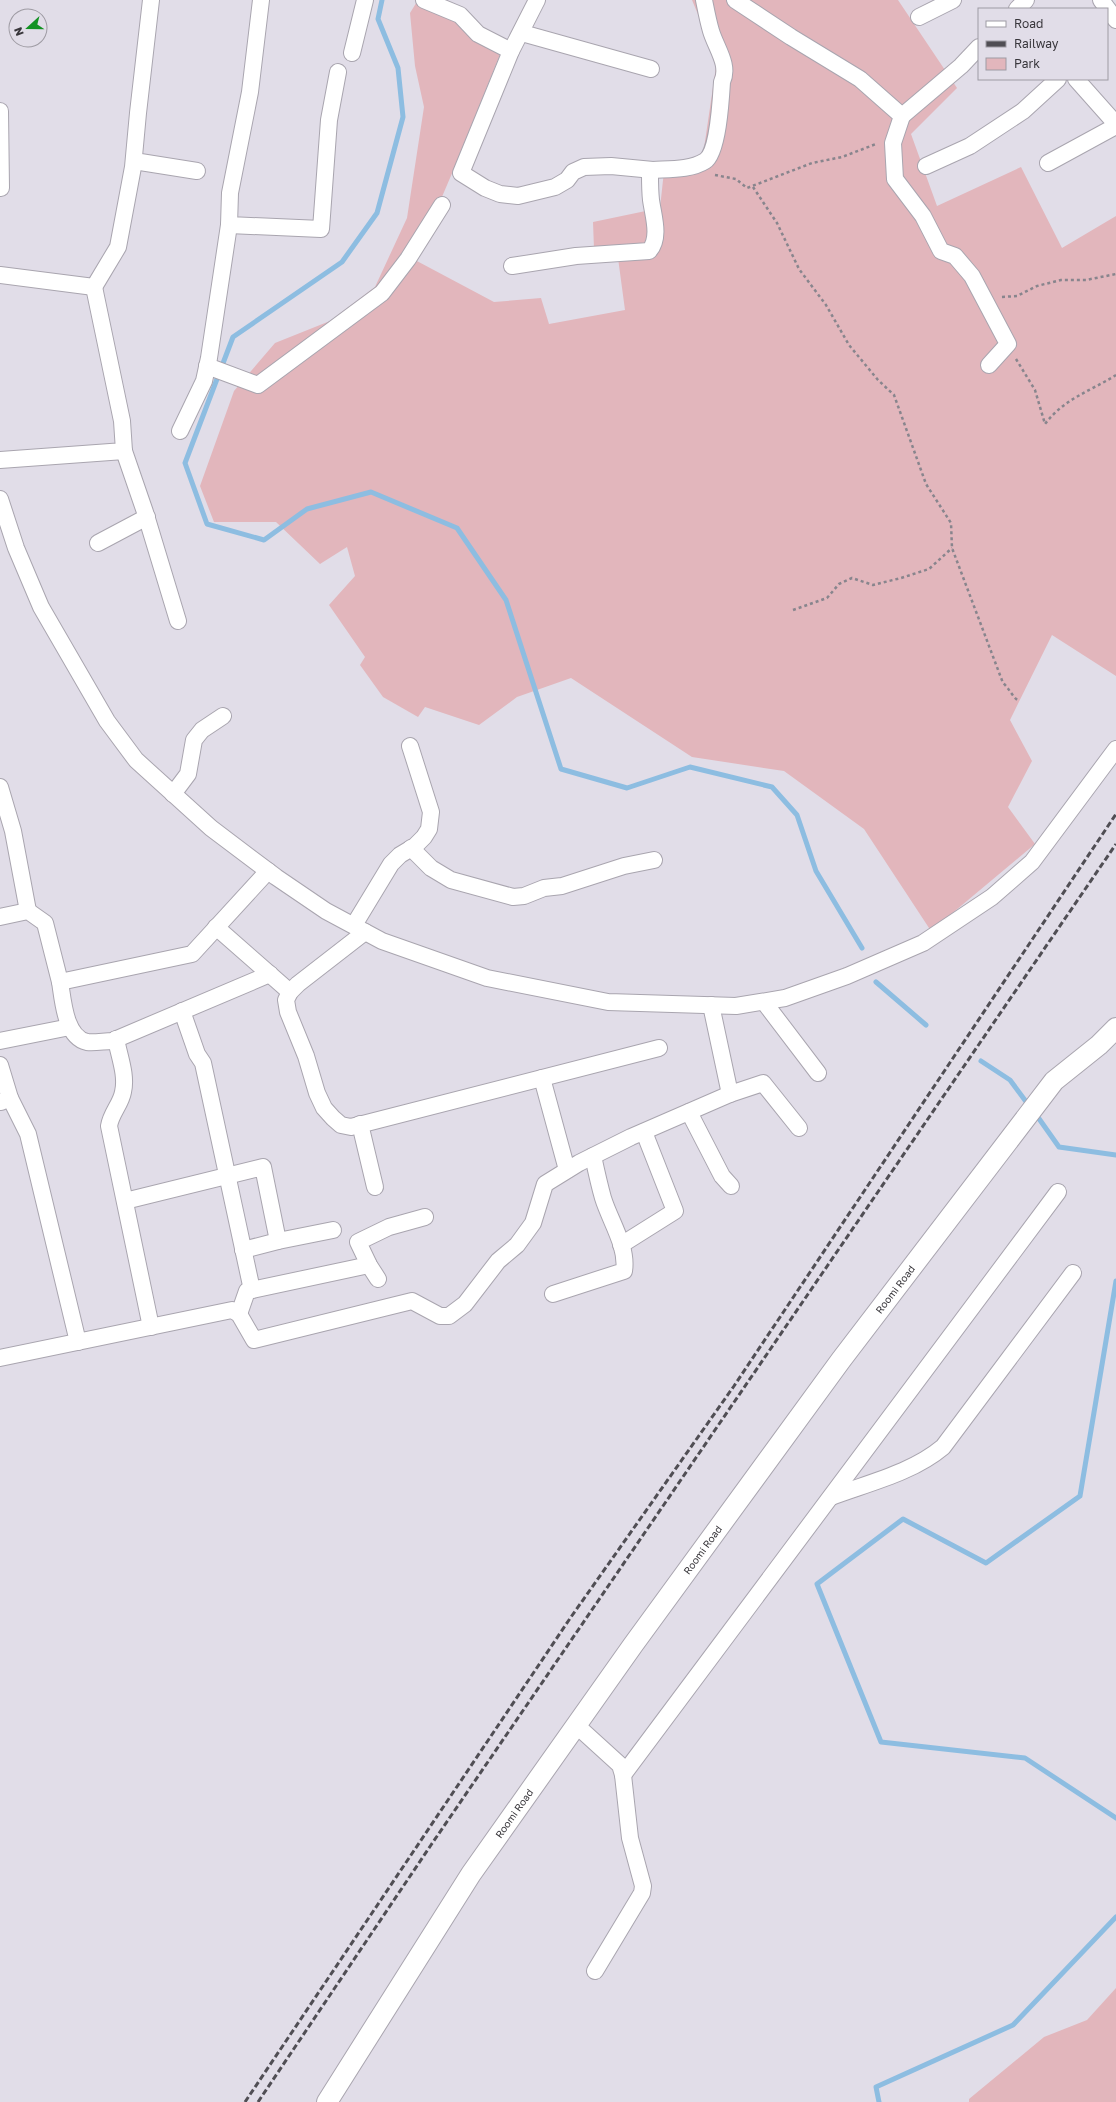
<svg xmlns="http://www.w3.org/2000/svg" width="1116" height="2102" viewBox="0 0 1116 2102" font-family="'Golos Text',sans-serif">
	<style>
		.green { fill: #e2b6bc }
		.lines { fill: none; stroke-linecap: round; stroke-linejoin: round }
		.stream { stroke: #8dbde1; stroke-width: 5 }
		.minor-casing { stroke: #a9a5af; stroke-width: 18 }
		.tertiary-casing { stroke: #a9a5af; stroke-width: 22 }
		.path { stroke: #88858d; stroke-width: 2.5; stroke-dasharray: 3 3; stroke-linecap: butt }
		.minor { stroke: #fff; stroke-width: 16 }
		.tertiary { stroke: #fff; stroke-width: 20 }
		.rail { stroke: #504e54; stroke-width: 3; stroke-dasharray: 6 3; stroke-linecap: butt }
		.labels { text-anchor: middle; stroke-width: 4; stroke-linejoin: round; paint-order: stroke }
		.street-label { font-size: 10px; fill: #39373c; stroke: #e1dde8 }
	</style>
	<rect width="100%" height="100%" fill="#e1dde8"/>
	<g class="green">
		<path d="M418,0L503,47L453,171L415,260L494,302L541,298L549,324L625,310L618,258L594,249L593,222L660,208L664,171L703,155L717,60L692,0H898L957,88L911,134L937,206L1021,167L1062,248L1116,216V676L1052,635L1010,720L1032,761L1008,807L1035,844L931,931L864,829L784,771L692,757L571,678L517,697L479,725L425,707L418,717L383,697L360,665L365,657L329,605L355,576L347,547L320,564L276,522H214L200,486L234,391L275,343L330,321L375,287L407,218L424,107L415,66L410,13Z"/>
		<path d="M1116,1988V2102H969V2099L1044,2037L1087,2020Z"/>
	</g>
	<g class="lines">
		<g class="stream">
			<path d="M382,0L378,19L398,68L403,117L377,213L342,262L233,337L185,463L207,524L264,540L307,509L371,492L457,528L506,600L561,769L627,788L690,767L772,787L797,815L816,871L862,948"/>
			<path d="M876,982L926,1025"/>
			<path d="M981,1061L1010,1080L1030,1107"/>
			<path d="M1035,1113L1059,1147L1116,1155"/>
			<path d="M1116,1281L1080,1496L986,1563L903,1519L817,1584L881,1742L1025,1758L1116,1818"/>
			<path d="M879,2102L876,2087L1013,2025L1116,1917"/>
		</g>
		<defs>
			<g id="minor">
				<path d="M261,0L250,92L230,193L229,225L321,229L329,120L338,72"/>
				<path d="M424,0L460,15L478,34L511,51"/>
				<path d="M537,0L511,51L461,173L485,188L500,194L518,196L555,187L567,180L573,172L584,167L611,166L653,170"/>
				<path d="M735,0L791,37L860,79L902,116L893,143L895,179L923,216L941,251L955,256L972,276L1008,344L989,365"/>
				<path d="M1101,0L1116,20"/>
				<path d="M1017,9L1026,0"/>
				<path d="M919,17L953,0"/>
				<path d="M522,33L651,69"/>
				<path d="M352,53L365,0"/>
				<path d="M1076,79L1116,124"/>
				<path d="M0,111L1,188"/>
				<path d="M902,116L961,66L979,47"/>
				<path d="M134,161L197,171"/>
				<path d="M1048,163L1116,126"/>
				<path d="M926,166L970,146L1023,111L1058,79"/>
				<path d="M512,266L576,256L649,251C661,238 653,215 651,200C650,191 650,182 650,174L653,170C669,169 691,170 705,161C718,153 721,98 722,82C730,65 716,48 711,31C708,21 706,10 704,0"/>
				<path d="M0,275L94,287L118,247L133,167L138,113L151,0"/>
				<path d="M207,366L258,385L382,293L408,259L442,205"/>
				<path d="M180,431L204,381L209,358L229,225"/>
				<path d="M124,451L145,512L178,621"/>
				<path d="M0,460L124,451L122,421L94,287"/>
				<path d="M0,499L16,548L41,607L107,721L136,760L211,828L276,877L326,911L382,941L487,978L608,1002L736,1006L785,998L847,976L923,943L992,897L1032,862L1116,749"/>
				<path d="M98,543L147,517"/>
				<path d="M0,787L13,831L28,911"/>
				<path d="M173,794L188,774L194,740L202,730L223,716"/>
				<path d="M411,848L431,868L451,880L513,897L524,896L544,888L562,886L624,866L654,860"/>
				<path d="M0,917L28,911L45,923L60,982L192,954L268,871"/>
				<path d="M354,925L391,864L400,855L415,846L424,837L429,829L431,812L410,746"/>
				<path d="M216,927L290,992"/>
				<path d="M365,932L298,984L290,992L286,1000L288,1012L306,1056L317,1093L324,1108L333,1118L341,1125L351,1127L659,1048"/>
				<path d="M60,982C63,1000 65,1037 87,1042C94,1043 105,1041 112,1041L270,974"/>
				<path d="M764,1002L818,1073"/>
				<path d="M711,1005L730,1094"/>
				<path d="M182,1011L197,1054L203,1063L252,1290"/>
				<path d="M116,1039C119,1056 127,1075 123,1092C121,1104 111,1113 109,1126L151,1327"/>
				<path d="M0,1041L70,1027"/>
				<path d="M0,1065L10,1098L1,1102"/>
				<path d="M542,1078L567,1170"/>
				<path d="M10,1098L28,1134L78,1342"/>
				<path d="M689,1112L722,1176L731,1186"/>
				<path d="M360,1124L375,1187"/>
				<path d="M125,1201L263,1167L278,1241L243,1250"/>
				<path d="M278,1241L333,1230"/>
				<path d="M621,1245L675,1211L644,1132"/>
				<path d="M378,1279L369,1265L358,1242L389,1227L425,1217"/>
				<path d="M553,1294L624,1271C628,1247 610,1221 603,1198C599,1184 596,1170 593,1156"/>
				<path d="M239,1314L247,1291L369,1265"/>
				<path d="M0,1358L232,1310L239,1314L254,1340L412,1301L440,1316H449L465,1304L498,1261L517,1245L533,1223L545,1184L579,1163L631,1137L730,1094L763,1083L799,1128"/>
				<path d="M831,1497C868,1483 912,1473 943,1447L1073,1273"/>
				<path d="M576,1725L620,1765L623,1775L630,1838L643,1886L642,1893L595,1971"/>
				<path d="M623,1775L1058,1192"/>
			</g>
			<g id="tertiary">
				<path id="s1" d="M327,2102L471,1874L633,1645L841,1360L1054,1081L1099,1045L1116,1028"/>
			</g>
		</defs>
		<use href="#minor" class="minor-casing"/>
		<use href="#tertiary" class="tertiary-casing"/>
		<g class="path">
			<path d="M715,175L736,179L747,188L812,163L842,157L876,144"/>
			<path d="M753,187L777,223L799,269L826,305L849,345L878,380L894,395L926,484L951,523L952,548L1003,683C1010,689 1012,697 1019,701"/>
			<path d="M1002,297L1017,296L1037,286L1061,280H1086L1116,274"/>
			<path d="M1016,359L1035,390L1045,424C1065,398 1089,392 1116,375"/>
			<path d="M793,610L827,598L839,584L852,578L873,585L901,578L929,569L952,548"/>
		</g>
		<use href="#minor" class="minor"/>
		<use href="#tertiary" class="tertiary"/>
		<g class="rail">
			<path d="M245,2102L571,1617L734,1386L1116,814"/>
			<path d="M258,2102L431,1845L1116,844"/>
		</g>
	</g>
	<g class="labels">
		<g class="street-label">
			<text dy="4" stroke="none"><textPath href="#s1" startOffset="992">Roomi Road</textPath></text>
			<text dy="4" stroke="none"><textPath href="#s1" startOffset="668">Roomi Road</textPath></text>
			<text dy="4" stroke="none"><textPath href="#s1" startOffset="344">Roomi Road</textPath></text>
		</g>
	</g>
	<rect x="978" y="8" width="130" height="72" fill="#e1dde8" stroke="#9e9ba3"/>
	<rect x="986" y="21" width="20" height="6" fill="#ffffff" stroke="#9e9ba3"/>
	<text x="1014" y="28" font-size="12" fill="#39373c">Road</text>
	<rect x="986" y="41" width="20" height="6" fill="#504e54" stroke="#9e9ba3"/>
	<text x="1014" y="48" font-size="12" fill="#39373c">Railway</text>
	<rect x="986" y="58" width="20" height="12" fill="#e2b6bc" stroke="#9e9ba3"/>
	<text x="1014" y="68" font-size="12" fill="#39373c">Park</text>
	<g transform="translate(28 28) rotate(249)"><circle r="19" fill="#e1dde8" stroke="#9e9ba3"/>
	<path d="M0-3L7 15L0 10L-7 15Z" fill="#129223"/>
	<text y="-6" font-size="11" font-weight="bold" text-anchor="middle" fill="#39373c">N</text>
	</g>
</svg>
